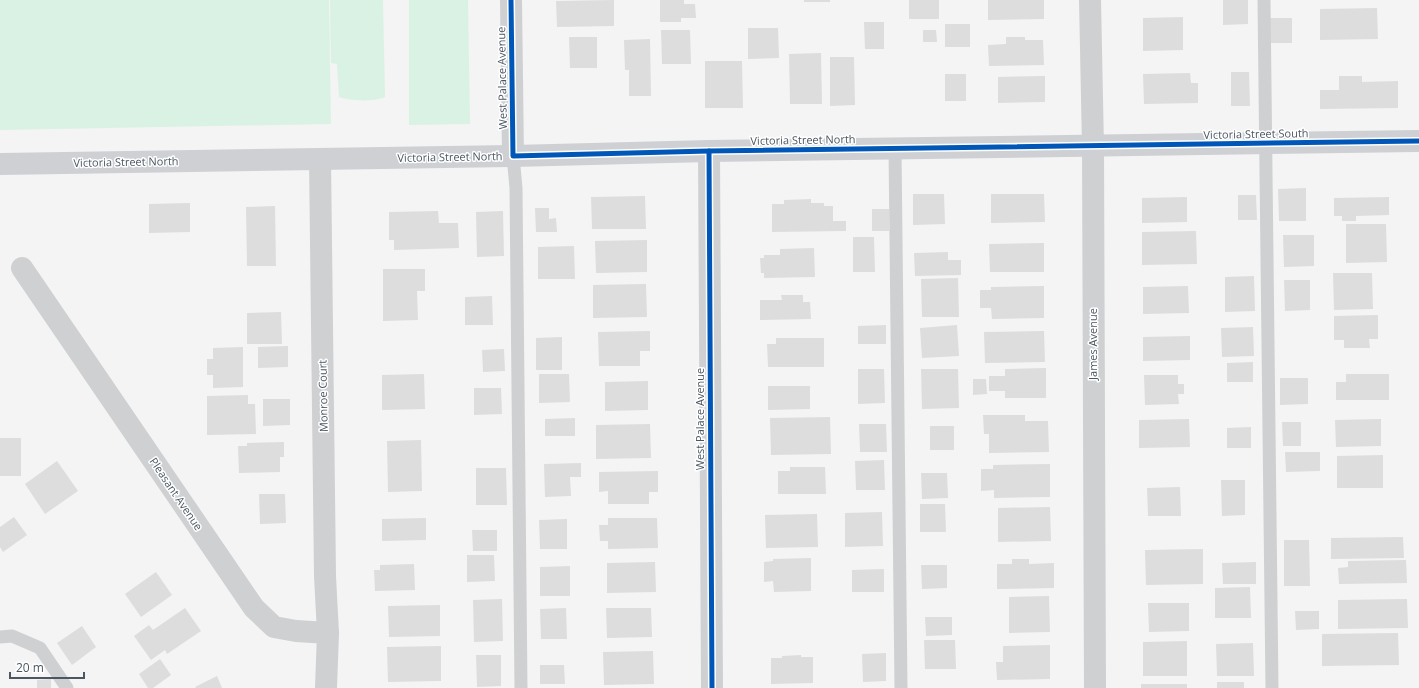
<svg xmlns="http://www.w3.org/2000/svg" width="1419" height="688" viewBox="0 0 1419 688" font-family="'Open Sans',sans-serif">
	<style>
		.green { fill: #d9f2e3 }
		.building { fill: #ddddde }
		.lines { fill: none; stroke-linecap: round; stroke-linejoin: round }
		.lane { stroke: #ced0d2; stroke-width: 13 }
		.street { stroke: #ced0d2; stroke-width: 22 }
		.secondary { stroke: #ced0d4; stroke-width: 22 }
		.cycleway-casing { stroke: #fff; stroke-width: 8 }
		.cycleway { stroke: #0057b8; stroke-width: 5 }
		.labels { text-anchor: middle; stroke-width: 3; stroke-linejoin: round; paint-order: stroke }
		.street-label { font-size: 11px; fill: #4a5661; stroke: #fff }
	</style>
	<rect width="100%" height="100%" fill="#f4f4f4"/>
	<g class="green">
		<path d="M0,0H329L331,124L0,130Z"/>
		<path d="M330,0H383L385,97C375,102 350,101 339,97L337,64L331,63Z"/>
		<path d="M409,0H468L470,124L409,125Z"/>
	</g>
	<g class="building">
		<path d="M614,0V26L557,27L556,1Z"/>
		<path d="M660,0H684V4H695L696,18H681V22H660Z"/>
		<rect x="804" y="0" width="26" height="2"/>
		<rect x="909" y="0" width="30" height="19"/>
		<path d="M988,0H1044V19L988,20Z"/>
		<path d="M1223,0H1248V24L1223,25Z"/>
		<path d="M1377,8L1378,39L1320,40V9Z"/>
		<path d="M1183,17V50L1143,51V18Z"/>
		<rect x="1268" y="18" width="24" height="25"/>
		<path d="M864,22H884V49H865Z"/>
		<rect x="945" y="24" width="25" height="23"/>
		<path d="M748,28H778L779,58L748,59Z"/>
		<path d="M661,30H690L691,64H662Z"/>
		<path d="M923,30H936L937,42H923Z"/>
		<path d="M569,37H597V68H570Z"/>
		<path d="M1006,37H1025V40H1043L1044,65L989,66L988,45L1006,44Z"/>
		<path d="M650,39L651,96H629V70H625L624,40Z"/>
		<path d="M821,53L822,104H790L789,54Z"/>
		<path d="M830,57H854L855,105L830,106Z"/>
		<path d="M705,61H742L743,108H705Z"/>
		<path d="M1231,72H1249L1250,106H1231Z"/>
		<path d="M1190,73L1191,83H1198V103L1144,104L1143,74Z"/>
		<rect x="945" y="74" width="21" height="27"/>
		<path d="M1045,76V102L998,103V77Z"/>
		<path d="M1339,76H1362V82L1398,81V108L1320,109V90H1339Z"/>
		<path d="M1306,188V221H1279L1278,189Z"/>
		<path d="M913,194H944L945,224L913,225Z"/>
		<path d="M991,194H1044L1045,222L991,223Z"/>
		<path d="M1238,195H1256L1257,220H1238Z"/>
		<path d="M645,196L646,229H592L591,197Z"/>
		<path d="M1187,197V222L1142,223V198Z"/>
		<path d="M1389,197V215L1356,216V221H1342V216H1334V198Z"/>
		<path d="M811,199V203H824V206H833V221H846V231L772,232V204H784V200Z"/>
		<path d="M190,203V232L149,233V204Z"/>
		<path d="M275,206L276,266H247L246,207Z"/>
		<path d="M535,208H549V219L556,218L557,232H536Z"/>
		<rect x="872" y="209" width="17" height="22"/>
		<path d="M438,211L439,223H458L459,248L394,250V240H389V212Z"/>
		<path d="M503,211L504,256L477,257L476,212Z"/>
		<path d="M1346,224H1386L1387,262L1346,263Z"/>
		<path d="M1196,231L1197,264L1142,265V232Z"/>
		<path d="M1283,235H1314V266L1284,267Z"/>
		<path d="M853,237H874L875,272H853Z"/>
		<path d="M647,240V272L596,273L595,241Z"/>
		<path d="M1044,243V272H990L989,244Z"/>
		<path d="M574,246L575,279H538V247Z"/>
		<path d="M814,248L815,277L764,278V273H761L760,258H764V255H780V249Z"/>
		<path d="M948,252V260H961V275L915,276L914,253Z"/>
		<path d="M383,269H425V291H417L418,320L383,321Z"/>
		<path d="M1333,273H1372L1373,309L1334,310Z"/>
		<path d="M1254,276L1255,311L1225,312V277Z"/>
		<path d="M958,278L959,317H922L921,279Z"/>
		<path d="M1284,280H1310V310L1285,311Z"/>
		<path d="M646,284L647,317L593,318V285Z"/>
		<path d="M1044,286V318L992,319L991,308H980V290H991V287Z"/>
		<path d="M1188,286L1189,313L1143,314V287Z"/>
		<path d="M781,295H803V302H810L811,319L760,320V300H782Z"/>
		<path d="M492,296L493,325H465V297Z"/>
		<path d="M281,312L282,344H247V313Z"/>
		<path d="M1378,315V339H1369L1370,348H1344V340H1334V316Z"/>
		<path d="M886,325V344H858V326Z"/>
		<path d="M957,325L959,356L922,358L920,328Z"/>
		<path d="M1253,327L1254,356L1222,357L1221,328Z"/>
		<path d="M650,331V351H640V366H599L598,332Z"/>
		<path d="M1044,331L1045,362L985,363L984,332Z"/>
		<path d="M1190,336V360L1143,361V337Z"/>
		<path d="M562,337V370H536V338Z"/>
		<path d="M776,338H824V367H768L767,344H776Z"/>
		<path d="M288,346V367L258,368V347Z"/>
		<path d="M243,347V387L213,388V375H207V359H213V348Z"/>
		<path d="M504,349L505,371L483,372L482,350Z"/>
		<path d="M1253,362V382H1227V363Z"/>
		<path d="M1046,368V398H1005V391H989V376H1005V369Z"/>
		<path d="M858,369H884L885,403L858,404Z"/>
		<path d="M921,369H958L959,408L922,409Z"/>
		<path d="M424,374L425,409L382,410V375Z"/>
		<path d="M539,374H569L570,402L539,403Z"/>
		<path d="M1346,374H1389V400H1336V382H1346Z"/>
		<path d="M1144,375H1178V384H1184V394H1178L1179,404L1145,405Z"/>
		<path d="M1280,378H1308V404L1280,405Z"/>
		<path d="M973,379H986L987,394L973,395Z"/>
		<path d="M648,381V410L605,411V382Z"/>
		<path d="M768,386H810V409L768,410Z"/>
		<path d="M474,388H501L502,414L474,415Z"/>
		<path d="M248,395V404H255L256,434L207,435V396Z"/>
		<path d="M263,399H290V425L263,426Z"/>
		<path d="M983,415H1025V421H1048L1049,452L989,453V434H984Z"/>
		<path d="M830,417L831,454L771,455L770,418Z"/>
		<path d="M575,418V436H545V419Z"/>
		<path d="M1189,419L1190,447L1139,448V420Z"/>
		<path d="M1381,419V446L1336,447L1335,420Z"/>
		<path d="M1282,422H1301V446H1283Z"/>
		<path d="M650,424L651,458L596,459V425Z"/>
		<path d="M859,424H886L887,452H860Z"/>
		<rect x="930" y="426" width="24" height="24"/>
		<path d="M1251,427V448H1227V428Z"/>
		<rect x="0" y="438" width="21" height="38"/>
		<path d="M421,440L422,491L388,492L387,441Z"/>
		<path d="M284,442V457H280V472L239,473L238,446H247V443Z"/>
		<path d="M1285,452H1320V471L1286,472Z"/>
		<path d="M1383,455V488H1337V456Z"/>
		<path d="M884,460L885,490H856L855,461Z"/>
		<path d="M57,461L78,491L45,514L25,484Z"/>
		<path d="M581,463V477H570L571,496L545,497L544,464Z"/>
		<path d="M1050,464V497L994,498V490L981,491V469H993V465Z"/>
		<path d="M790,467H825L826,494H778V471H790Z"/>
		<path d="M476,468H506L507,505H476Z"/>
		<path d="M658,471V492H649V504H608V491L599,492V472Z"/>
		<path d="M921,473H947L948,498L922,499Z"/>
		<path d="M1221,480H1245V515L1222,516Z"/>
		<path d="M1180,487L1181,516H1148L1147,488Z"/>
		<path d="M259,494H285L286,523L260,524Z"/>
		<path d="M920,504H945L946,532H920Z"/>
		<path d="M1050,507L1051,541L998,542V508Z"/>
		<path d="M882,512L883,546L845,547V513Z"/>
		<path d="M817,514L818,547L766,548L765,515Z"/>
		<path d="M14,517L27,535L3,552L0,547V527Z"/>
		<path d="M426,518V540L382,541V519Z"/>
		<path d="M608,518H657L658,548L608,549V541H600L599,525H608Z"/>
		<path d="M567,519V549H540L539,520Z"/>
		<path d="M472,530H497V551H473Z"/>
		<path d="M1403,537L1404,558L1331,559V538Z"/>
		<path d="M1284,540H1309L1310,586H1284Z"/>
		<path d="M1203,549V584L1146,585L1145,550Z"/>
		<path d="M467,555H494L495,581L467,582Z"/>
		<path d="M811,558V591L774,592L773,581L764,582V562L773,561V559Z"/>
		<path d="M1012,559H1029V564L1054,563V588L997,589V564H1012Z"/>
		<path d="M1406,560L1407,583L1339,584L1338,568L1348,567V561Z"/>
		<path d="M655,562L656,592L607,593V563Z"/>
		<path d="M1256,562V584H1223L1222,563Z"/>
		<path d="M414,564L415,590L375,591L374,570H380V565Z"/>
		<path d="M921,565H947V588L922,589Z"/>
		<path d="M570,566V596H540V567Z"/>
		<path d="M884,569V592H852V570Z"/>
		<path d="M156,572L172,595L141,617L125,594Z"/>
		<path d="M1250,587L1251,618H1215V588Z"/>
		<path d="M1049,596L1050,632L1009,633V597Z"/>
		<path d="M502,599L503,641L474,642L473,600Z"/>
		<path d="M1407,599L1408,628L1338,629V600Z"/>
		<path d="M1148,603H1189V631L1149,632Z"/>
		<path d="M440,605V636L389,637L388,606Z"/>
		<path d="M185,608L201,631L167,654L165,650L151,660L134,636L149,625L153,630Z"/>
		<path d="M566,608L567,639H541L540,609Z"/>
		<path d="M606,608H651L652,637L607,638Z"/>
		<path d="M1295,611H1319V629L1296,630Z"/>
		<path d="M925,617H952V635L926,636Z"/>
		<path d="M82,626L96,647L72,665L57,643Z"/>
		<path d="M1398,633L1399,665L1322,666V634Z"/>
		<path d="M924,640H955L956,669H925Z"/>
		<path d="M1187,641V676H1143V642Z"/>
		<path d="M1253,643L1254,676H1217L1216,644Z"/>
		<path d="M1050,645V679L997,680L996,662H1003V646Z"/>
		<path d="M441,646V681L388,682L387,647Z"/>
		<path d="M653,651L654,684L604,685L603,652Z"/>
		<path d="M886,653V681L863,682L862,654Z"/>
		<path d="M476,655H501V686L477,687Z"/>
		<path d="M801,655V657H813V683L771,684V658H782V656Z"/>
		<path d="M160,659L171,675L153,688H148L139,674Z"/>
		<path d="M540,665H564L565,684H540Z"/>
		<path d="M217,676L222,688H196L195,687Z"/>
		<path d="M51,679V688H37V680Z"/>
		<rect x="1217" y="682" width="27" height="6"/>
		<rect x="1141" y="684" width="46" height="4"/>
	</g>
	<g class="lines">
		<g class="lane">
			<path d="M1264,0L1272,688"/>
			<path d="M895,149L901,688"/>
			<path d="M513,156L516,188L521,688"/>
			<path d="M0,637L12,636L40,648L67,688"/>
		</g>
		<g class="street">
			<path d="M511,0L513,156"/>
			<path d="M1090,0L1093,147L1095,688"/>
			<path d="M709,151L712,688"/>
			<path d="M320,159L325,576L328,633L326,688"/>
			<path d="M22,268L254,608L274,627L296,631L328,633"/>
		</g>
		<path class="secondary" d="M0,164L513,156L709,151L1419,141"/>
		<defs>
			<g id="cycleway">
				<path d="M511,0L513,156L709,151L1419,141"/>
				<path d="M709,151L712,688"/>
			</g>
		</defs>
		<use href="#cycleway" class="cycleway-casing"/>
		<use href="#cycleway" class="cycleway"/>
	</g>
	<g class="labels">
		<g class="street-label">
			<text transform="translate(502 78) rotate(-91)" y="4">West Palace Avenue</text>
			<text transform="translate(1256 134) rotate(-1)" y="4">Victoria Street South</text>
			<text transform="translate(803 140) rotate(-1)" y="4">Victoria Street North</text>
			<text transform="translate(450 157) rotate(-1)" y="4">Victoria Street North</text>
			<text transform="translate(126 162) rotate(-1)" y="4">Victoria Street North</text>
			<text transform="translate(1093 344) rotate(-90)" y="4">James Avenue</text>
			<text transform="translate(323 396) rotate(-91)" y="4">Monroe Court</text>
			<text transform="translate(700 419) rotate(-90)" y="4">West Palace Avenue</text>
			<text transform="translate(176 494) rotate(56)" y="4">Pleasant Avenue</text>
		</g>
	</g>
	<path d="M10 672v6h74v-6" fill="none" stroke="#4a5661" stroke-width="2"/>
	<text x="16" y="672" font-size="12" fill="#4a5661" stroke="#ffffff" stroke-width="3" paint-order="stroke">20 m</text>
</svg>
